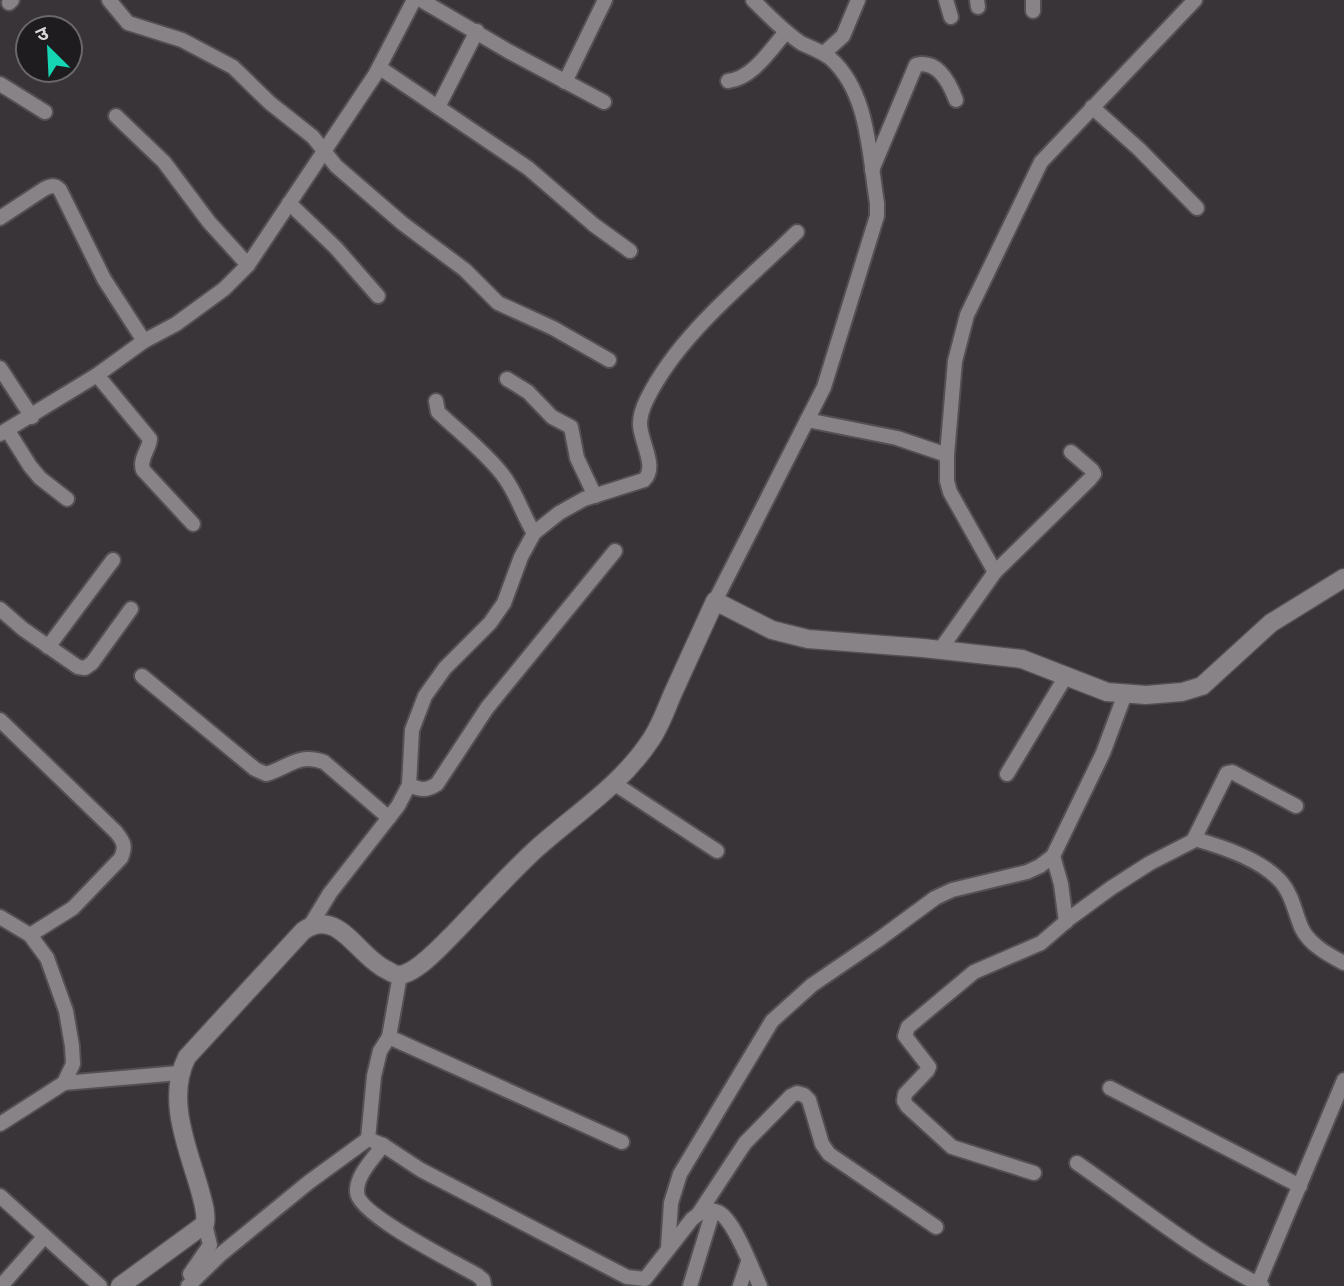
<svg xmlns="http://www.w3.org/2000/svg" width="1344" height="1286" viewBox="0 0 1344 1286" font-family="'Roboto Condensed','Noto Sans Devanagari',sans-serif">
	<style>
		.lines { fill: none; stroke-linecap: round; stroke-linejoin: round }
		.street-casing { stroke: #535052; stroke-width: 18 }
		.secondary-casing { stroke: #535052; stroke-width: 21 }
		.street { stroke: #888387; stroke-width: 14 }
		.secondary { stroke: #888387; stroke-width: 18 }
	</style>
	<rect width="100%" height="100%" fill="#383437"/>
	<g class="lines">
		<defs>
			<g id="street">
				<path d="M109,0L128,23L182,40L233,67L270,103L313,137L336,166L402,223L465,270L498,303L553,328L609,360"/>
				<path d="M421,0L508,51L604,102"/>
				<path d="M946,0L951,17"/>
				<path d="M977,0L978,7"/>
				<path d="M1033,0V11"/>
				<path d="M9,3L12,0"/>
				<path d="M824,53L843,36L858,0"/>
				<path d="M380,68L528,168L594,225L630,251"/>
				<path d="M728,81C753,78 770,50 786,32"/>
				<path d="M565,82L605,0"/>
				<path d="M0,84L45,112"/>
				<path d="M438,107L477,31"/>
				<path d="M1092,107L1139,149L1197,208"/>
				<path d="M116,116L164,162L209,222L248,265"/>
				<path d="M872,170L916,65C938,59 950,84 956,100"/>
				<path d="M289,203L336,248L378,296"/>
				<path d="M0,218L44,189C51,186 54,184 60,190L104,279L144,341"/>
				<path d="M0,368L32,417"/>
				<path d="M97,375L150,439C149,450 139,459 143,470L193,524"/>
				<path d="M507,379L528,392L552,417L571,427L577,458L595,496"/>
				<path d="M436,401L438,412C459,432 484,451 502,474C516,491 522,514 534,533"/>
				<path d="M807,420L897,438L947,455"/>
				<path d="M8,431L30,466L40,478L67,499"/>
				<path d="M0,434L97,375L144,341L176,324L224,289L248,265L375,75L414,0"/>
				<path d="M995,572L950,492L947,481V455L955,361L967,315L1041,162L1195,0"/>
				<path d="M715,601L824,387L877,216V203C869,155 869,92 830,58C821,51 811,48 801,43C783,31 768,15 753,0"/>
				<path d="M0,609L23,629L78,667L85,668L92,663L131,609"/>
				<path d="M48,647L113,560"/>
				<path d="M940,650L995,572L1090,479L1094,474L1092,470L1071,452"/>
				<path d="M142,676L255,769L266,774C290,767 297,753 324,762L389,818"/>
				<path d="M0,720L116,832C124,842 126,846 121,858L73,908L30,935"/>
				<path d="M1007,774L1066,676"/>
				<path d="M615,784L717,851"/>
				<path d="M409,785C421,790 426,791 437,784L487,708L615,551"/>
				<path d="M1195,839C1223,847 1263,860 1282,883C1293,896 1295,914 1302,929C1310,945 1329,955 1344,963"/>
				<path d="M1053,856L1061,884L1066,922"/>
				<path d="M0,917L30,935L47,958L66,1011L72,1046L73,1064L64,1083L0,1124"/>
				<path d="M310,926L330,893L398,806L409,785L412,730L425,696L445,668L490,623L504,603L521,557L534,533L559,513L584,499L644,480C658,467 640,441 640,424C640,415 643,407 647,399C679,334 746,282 797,232"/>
				<path d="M389,1037L622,1142"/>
				<path d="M64,1083L179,1073"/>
				<path d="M1110,1088L1300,1186"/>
				<path d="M368,1139L374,1076L380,1051L389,1037L400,975"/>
				<path d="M383,1145C374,1158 356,1175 357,1192C357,1214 456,1263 477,1275L483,1280L484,1286"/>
				<path d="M1077,1163C1138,1205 1196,1253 1262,1286"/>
				<path d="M1034,1173L952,1147L907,1106L904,1101L905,1094L927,1071L929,1067L905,1036L908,1027L974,972L1041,943L1070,918L1111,888L1150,863L1193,841L1227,773L1232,772L1296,806"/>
				<path d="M0,1196L100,1286"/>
				<path d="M699,1213L745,1143L791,1096L797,1093L804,1095L809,1100L822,1144L829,1154L936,1227"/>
				<path d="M668,1248L671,1203L680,1174L772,1021L812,985L878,940L935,898L952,890L1027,872L1040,866L1053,856L1103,753L1125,694"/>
				<path d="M190,1274L210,1245L205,1224"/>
				<path d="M1258,1284L1344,1080"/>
				<path d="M1,1286L44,1237"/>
				<path d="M188,1286L221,1254L309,1182L368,1139L383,1145L421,1170L627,1277L645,1279L692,1219C699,1213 708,1207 718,1212C734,1219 752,1269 760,1286"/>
				<path d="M690,1286L713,1211"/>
				<path d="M740,1286L748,1262"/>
			</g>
			<path id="secondary" d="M120,1286L205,1224C207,1212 202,1199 199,1187C187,1146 166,1098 187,1057L303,931C337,906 357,955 385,969C389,971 394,975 399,975C417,974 445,942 457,930C483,903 508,875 535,850C575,814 620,786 650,741C660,727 666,709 673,693C687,662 701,632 715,601L772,630L808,639L923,648L1022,659L1107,692L1146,695L1182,692L1202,686L1271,623L1344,578"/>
		</defs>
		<use href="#street" class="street-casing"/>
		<use href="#secondary" class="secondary-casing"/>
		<use href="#street" class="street"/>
		<use href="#secondary" class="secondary"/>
	</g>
	<g transform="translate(49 49) rotate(336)"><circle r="33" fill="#1e1c1e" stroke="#696769" stroke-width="2"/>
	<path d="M0-5L12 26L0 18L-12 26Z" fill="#15d5b3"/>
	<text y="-10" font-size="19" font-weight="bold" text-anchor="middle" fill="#dad7d9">उ</text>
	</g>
</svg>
